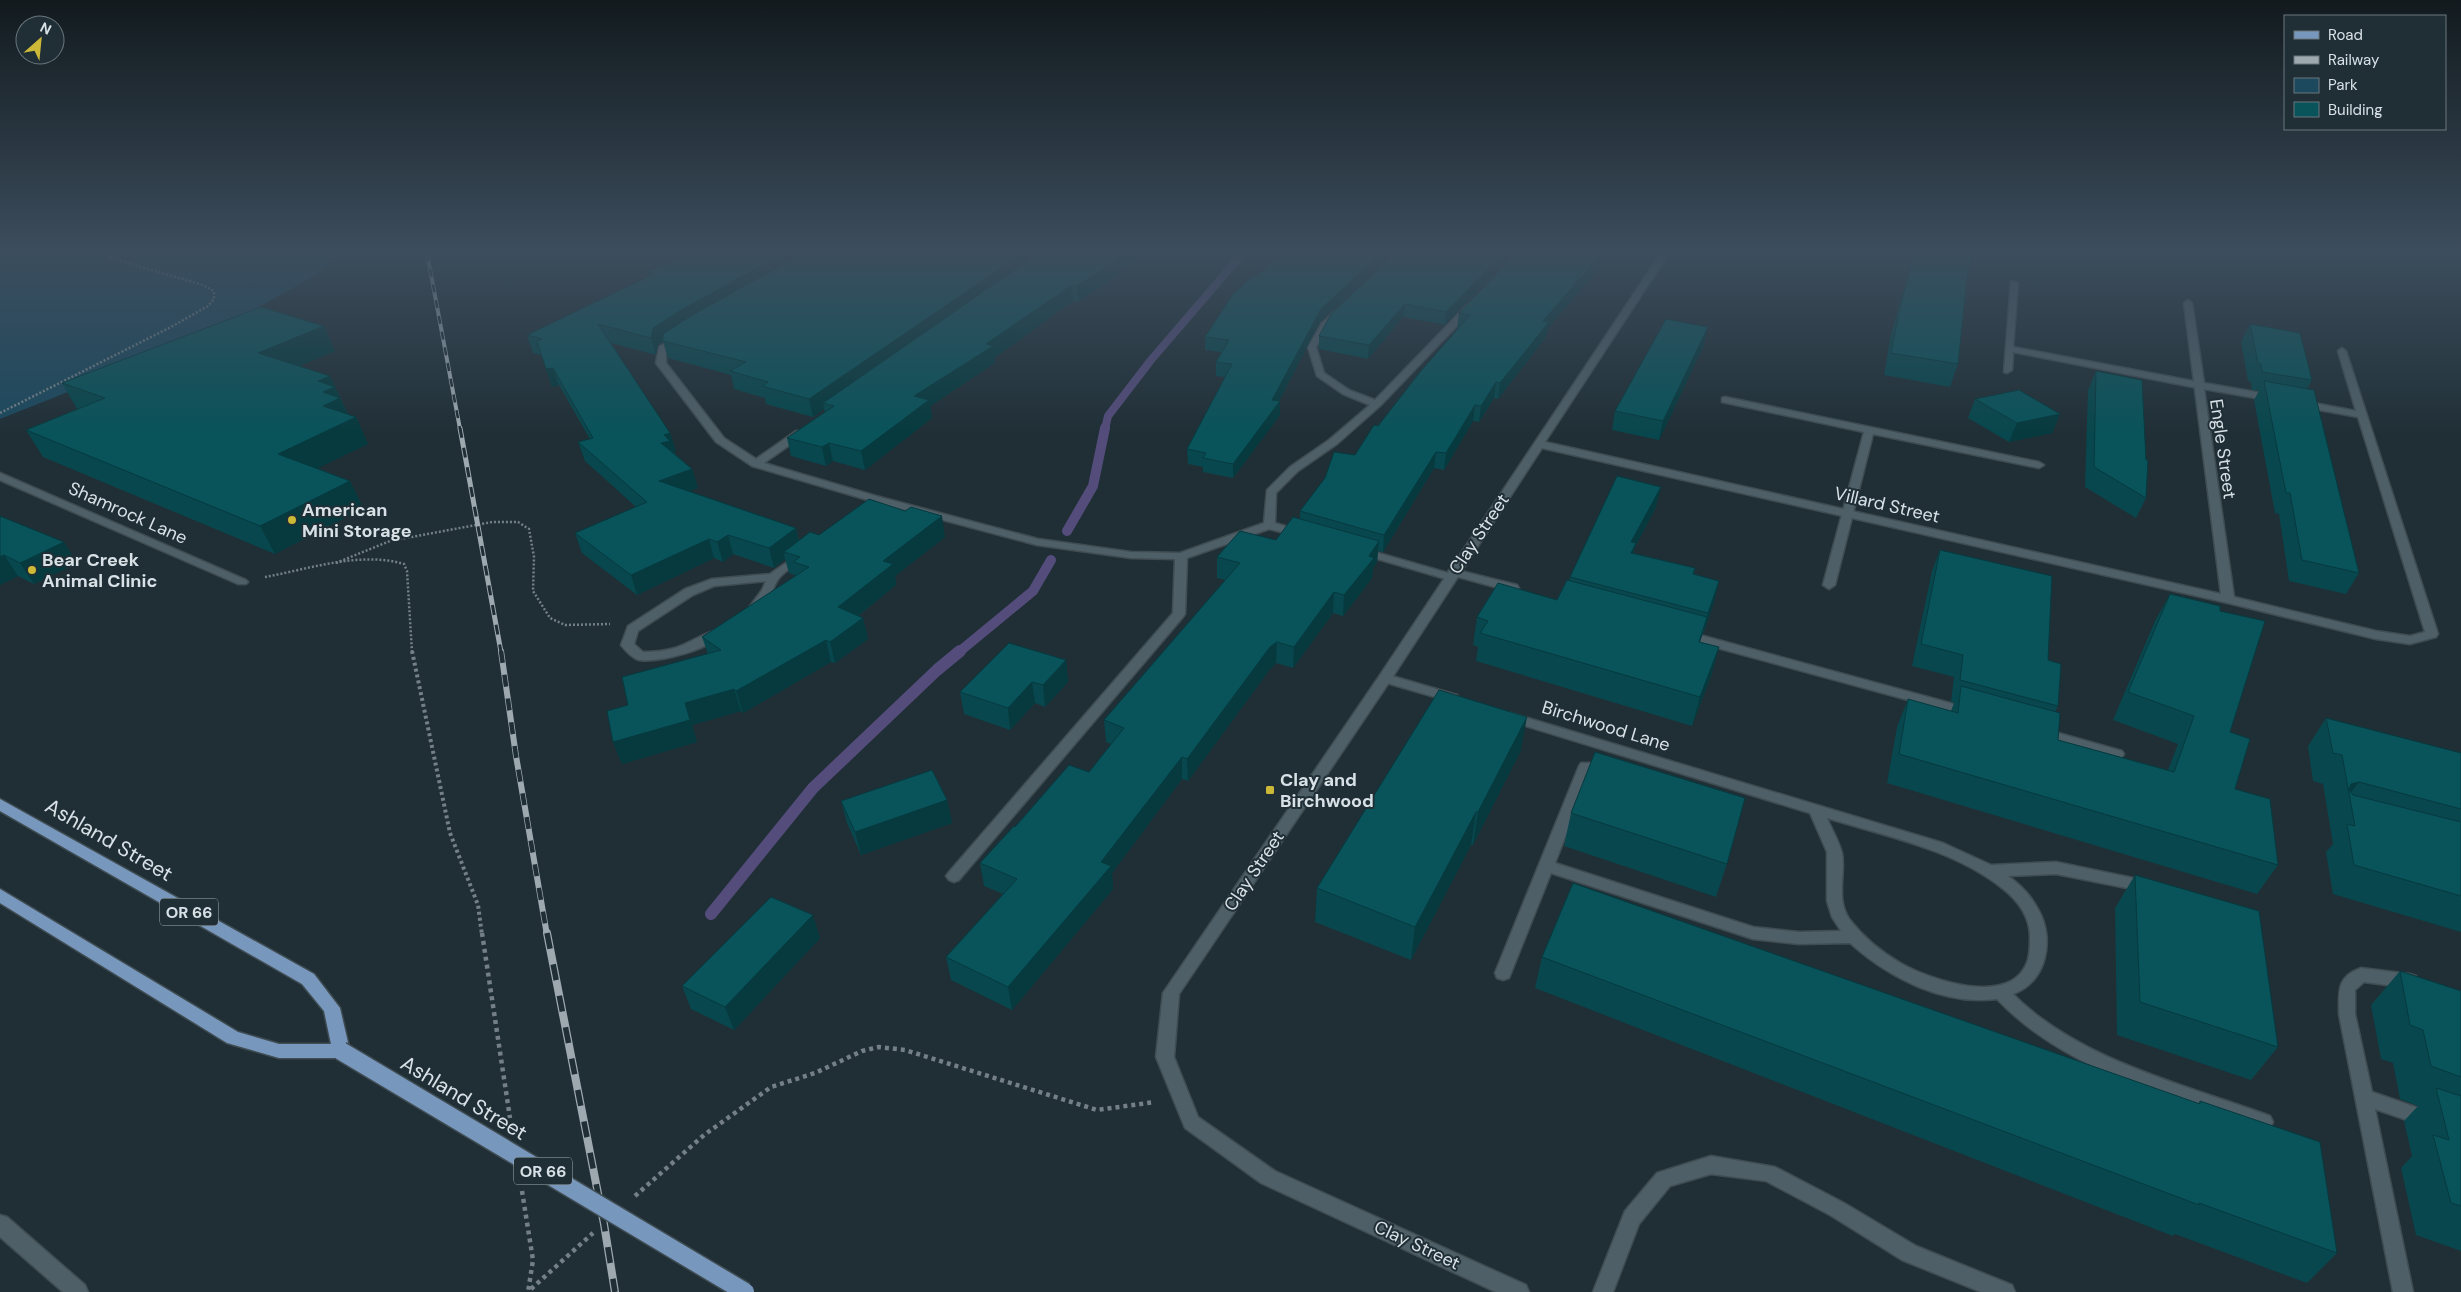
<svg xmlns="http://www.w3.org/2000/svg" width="2461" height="1292" viewBox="0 0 2461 1292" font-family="'DM Sans',sans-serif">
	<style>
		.green { fill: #1c495e }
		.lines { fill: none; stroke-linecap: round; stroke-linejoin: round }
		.stream-far2 { stroke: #544c7b; stroke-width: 8 }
		.stream-far1 { stroke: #544c7b; stroke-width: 10 }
		.stream { stroke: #544c7b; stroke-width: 12 }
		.lane-casing { stroke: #3f4c52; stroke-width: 3 }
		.street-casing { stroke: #3f4c52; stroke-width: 3 }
		.primary-casing { stroke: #3f4c52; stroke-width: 3 }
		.path-far2 { stroke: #748086; stroke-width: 2.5; stroke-dasharray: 2 2; stroke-linecap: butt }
		.path-far1 { stroke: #748086; stroke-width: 4; stroke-dasharray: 3 3; stroke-linecap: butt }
		.path { stroke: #748086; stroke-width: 4.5; stroke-dasharray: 4 4; stroke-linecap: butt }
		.lane { fill: #4f5f67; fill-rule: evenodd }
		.street { fill: #4f5f67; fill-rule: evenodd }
		.primary { fill: #7897bd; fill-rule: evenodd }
		.rail-far3-casing { stroke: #9ea9af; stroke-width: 4 }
		.rail-far2-casing { stroke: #9ea9af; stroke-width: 5 }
		.rail-far1-casing { stroke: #9ea9af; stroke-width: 6 }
		.rail-casing { stroke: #9ea9af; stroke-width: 8 }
		.rail-far3 { stroke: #202f36; stroke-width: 2.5; stroke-dasharray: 8; stroke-linecap: butt }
		.rail-far2 { stroke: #202f36; stroke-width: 3; stroke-dasharray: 10; stroke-linecap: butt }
		.rail-far1 { stroke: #202f36; stroke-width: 4.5; stroke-dasharray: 12; stroke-linecap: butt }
		.rail { stroke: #202f36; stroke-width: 5.5; stroke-dasharray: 16; stroke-linecap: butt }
		.primary-bridge-casing { stroke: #3f4c52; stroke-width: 21; stroke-linecap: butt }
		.primary-bridge { stroke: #7897bd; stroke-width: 18 }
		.wall { fill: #08474d }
		.shaded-wall { fill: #063a3f }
		.building { fill: #09535a; stroke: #063a3f }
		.poi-dot { fill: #cdb938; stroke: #202f36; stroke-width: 2 }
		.labels { text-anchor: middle; stroke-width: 4; stroke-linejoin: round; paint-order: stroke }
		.shield { fill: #202f36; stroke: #a1acb1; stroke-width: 1 }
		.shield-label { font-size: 16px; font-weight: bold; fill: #d8e1e6 }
		.street-label { font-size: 18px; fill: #d8e1e6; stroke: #202f36 }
		.poi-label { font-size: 18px; font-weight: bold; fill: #d8e1e6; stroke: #202f36; text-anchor: start }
		.near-street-label { font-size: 21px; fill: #d8e1e6; stroke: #202f36 }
	</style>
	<rect width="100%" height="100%" fill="#202f36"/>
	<path class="green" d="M0,253H345L307,280L204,338L0,419Z"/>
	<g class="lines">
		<path class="stream-far2" d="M1105,429L1108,416L1151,360L1243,253"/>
		<g class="stream-far1">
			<path d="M1067,531L1093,486L1105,428"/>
			<path d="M959,652L1033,591L1051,560"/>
		</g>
		<path class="stream" d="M711,914L813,788L937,670L960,651"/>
		<defs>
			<g id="lane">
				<path d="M2011,281L2018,283L2013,347L2198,382L2203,385L2198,388L2013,352L2012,370L2007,373L2004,372Z"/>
				<path d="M1470,304L1474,307L1473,309L1380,406L1337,444L1298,471L1276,493L1275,523L1305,532L1307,534L1305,536L1301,537L1269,529L1187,558L1185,614L1183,617L959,880L954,882L949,880L946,876L949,872L1173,613L1175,559L1131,558L1037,545L868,500L752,466L716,442L656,363L659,347L675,336H681V340L666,350V363L724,438L756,459L796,431H804V435L764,463L876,496L1038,539L1131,552L1180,553L1264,523L1267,490L1290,467L1329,440L1370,405L1343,394L1317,376L1308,347L1322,323L1335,311L1342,313L1328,326L1316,347L1324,373L1349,390L1375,400L1467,305Z"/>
				<path d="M1725,397L2039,462L2044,465L2039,468L1873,434L1835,585L1829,589L1823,585L1864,432L1722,402V398Z"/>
				<path d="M1361,548L1448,573L1449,570L1453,569L1517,585L1519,588L1513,592L1455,576L1454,579H1446L1357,553L1355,551L1357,549Z"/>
				<path d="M800,553L806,556L804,558C796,564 785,571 779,578C772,587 768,609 754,613L748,609L762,590L766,581L714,586L693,595L638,631L634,644L643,652C654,652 664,651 675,648C687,645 712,628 722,630L724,633C711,649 660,663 639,660C632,658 625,650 621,645L628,626L685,589L712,579L770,574Z"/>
				<path d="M1685,631L1972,709L1974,712L1967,716L1681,638L1679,635Z"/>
				<path d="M1385,674L1457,695L1459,698L1452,702L1380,681L1379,678Z"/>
				<path d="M1511,713L1943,843L1991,865L2056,862L2152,882L2155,886L2152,890L2147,892L2056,874L2008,876C2021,885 2032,897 2039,911C2055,940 2046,983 2013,994C2078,1060 2186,1085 2270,1116L2273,1122L2270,1128L2264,1130C2173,1096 2066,1072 1997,999C1944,1006 1889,978 1850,943L1799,944L1753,939L1551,873L1509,978L1503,980L1497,978L1495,973L1579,766L1581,763H1591L1593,766L1555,863L1753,927L1799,932L1841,931L1832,917L1827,901V852L1810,813L1506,720L1504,717ZM1827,818C1885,836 1953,849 2002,888C2018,900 2031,918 2030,939C2030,948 2030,957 2026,965C2007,1006 1931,980 1902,964C1881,952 1864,938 1850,920C1835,899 1846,875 1842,853C1839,841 1832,830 1827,818Z"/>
				<path d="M2044,729L2122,751L2124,754L2122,757L2117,759L2039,737L2037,734Z"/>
				<path d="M2361,968L2410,974L2416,976L2418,981L2416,986L2410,988L2364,982L2355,990V1014L2372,1092L2433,1113L2436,1119L2433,1125L2427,1127L2375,1109L2413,1292H2393L2339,1014C2339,992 2336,977 2361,968Z"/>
				<path d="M1711,1156L1775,1167L1844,1203L1916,1246L2012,1285L2015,1292H1981L1902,1260L1830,1215L1766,1181L1711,1174L1670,1186L1639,1224L1613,1292H1593L1625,1211L1657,1173Z"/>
			</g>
			<g id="street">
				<path d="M1661,253H1669L1545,442L2221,594L2184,303L2188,300L2192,303L2204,383L2273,395L2278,398L2273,401L2204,389L2234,597L2376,631L2410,636L2425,632L2358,417L2303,407L2298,404L2303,401L2356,411L2338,351L2342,348L2346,351L2438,634L2436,637L2410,644L2376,639L2228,603L1542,448L1390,681L1179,994L1174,1057L1198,1117L1275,1171L1526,1285L1529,1292H1496L1261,1183L1185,1128L1156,1057L1163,993L1380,675Z"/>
				<path d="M0,473L246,580L248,582L246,584H238L0,480Z"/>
				<path d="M0,1215L7,1217L85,1285L88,1292H63L0,1237Z"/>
			</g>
			<path id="primary" d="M0,799L314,974L340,1008L350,1051L347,1056L341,1058H279L227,1043L0,903V889L238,1032L279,1044H331L324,1011L302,984L0,811Z"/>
		</defs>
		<use href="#lane" class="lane-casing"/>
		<use href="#street" class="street-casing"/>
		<use href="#primary" class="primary-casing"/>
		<g class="path-far2">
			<path d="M0,413L171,327L208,306L214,299V291L203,285L110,258L125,253"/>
			<path d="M336,563L390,541L492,522H518L529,529L534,557L533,591L550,618L565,625L610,624"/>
			<path d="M265,577C309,569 360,551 404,564L407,571L412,652"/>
		</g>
		<path class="path-far1" d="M412,651L450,833L478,905L482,935"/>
		<g class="path">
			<path d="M482,933L510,1118"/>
			<path d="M522,1191L533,1260L528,1292"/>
			<path d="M635,1196L704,1135L771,1087L815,1073L862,1051L879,1047L905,1050L1097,1110L1155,1102"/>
			<path d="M531,1289L593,1233"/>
		</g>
		<use href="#lane" class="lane"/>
		<use href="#street" class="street"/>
		<use href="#primary" class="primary"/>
		<defs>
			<path id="rail-far3" d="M427,253L460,429"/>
			<path id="rail-far2" d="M460,428L501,652"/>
			<path id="rail-far1" d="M501,651L516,756L547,935"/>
			<path id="rail" d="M547,933L604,1224L615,1292"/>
		</defs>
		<use href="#rail-far3" class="rail-far3-casing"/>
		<use href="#rail-far2" class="rail-far2-casing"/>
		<use href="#rail-far1" class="rail-far1-casing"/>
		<use href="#rail" class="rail-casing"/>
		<use href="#rail-far3" class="rail-far3"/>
		<use href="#rail-far2" class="rail-far2"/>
		<use href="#rail-far1" class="rail-far1"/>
		<use href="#rail" class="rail"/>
		<defs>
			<path id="primary-bridge" d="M341,1051L745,1292"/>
		</defs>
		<use href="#primary-bridge" class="primary-bridge-casing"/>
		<use href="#primary-bridge" class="primary-bridge"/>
	</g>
	<g class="wall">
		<path d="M690,253H1143L1120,271V274L1078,302L1073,301L994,358L995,363L930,406L932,418L865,470L833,461L826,466L791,456L787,438L825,412L824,409L813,417L766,404L765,398L734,389L731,375L668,358L663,342L658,345L656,355L611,343L670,433L676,452H673L692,469L698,488L689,491L796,528L799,540L819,535L945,537L895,576L896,585L858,616L863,618L868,639L835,663L831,662L743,713L741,711L692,725L697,742L622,764L613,742L628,705L708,654L702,637L797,576L789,573L785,559L774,568L733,554L723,562L714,558L637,595L582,553L575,533L636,507L585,461L578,442L590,439L559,385L552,387L542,355L533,353L527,335L649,276L648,272Z"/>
		<path d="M1283,253H1393L1320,322L1279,401H1280V415L1233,478L1203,472V467L1188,464L1187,449L1225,377L1216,376V362L1221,352L1205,350V337L1257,275Z"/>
		<path d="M1395,253H1514L1445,325L1403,317L1368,359L1319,349V336Z"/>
		<path d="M1602,253L1600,267L1548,328L1546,337L1498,399L1494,398L1479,422L1473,421L1444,470L1434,468L1383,552L1378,551L1377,562L1373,568L1372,578L1343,616L1333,613L1293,668L1276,663L1270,669L1188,781L1182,779L1112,873L1113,889L1012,1010L951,980L946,957L1003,894L984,886L980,863L1015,827L1089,772L1111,744L1106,742L1104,720L1226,580L1217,578V557L1276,540L1300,519V511L1355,455L1458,328H1457L1459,313Z"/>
		<path d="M1914,253H1973L1967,278L1958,364L1950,387L1884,375L1891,334Z"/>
		<path d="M2250,324L2312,380L2307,389L2359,573L2346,594L2289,581L2279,514L2275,513L2254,400L2259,391L2252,390L2251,382L2248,381L2241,342Z"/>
		<path d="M1704,345L1659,440L1612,430L1615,411Z"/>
		<path d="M335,351L299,366L330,376L348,414L356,417L368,444L317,468L350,481L363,508L275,554L43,457L26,430L78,409H77L62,383Z"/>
		<path d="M2096,371L2146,498L2136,518L2085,487L2088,390Z"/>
		<path d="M1975,399L2060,414L2052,433L2009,442L1968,418Z"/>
		<path d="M1656,507L1635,547L1633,553L1695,568L1694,575L1719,581L1714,602L1700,642L1719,647L1711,676L1692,726L1476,661L1478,647L1473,645L1477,617L1557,600L1569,580L1570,577Z"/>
		<path d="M0,516L77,563L34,584L18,576L0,585Z"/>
		<path d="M1940,550L2048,660L2058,706L2055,712L2058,740L2168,770L2178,744L2113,720L2155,621L2170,594L2230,732L2235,789L2278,865L2257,894L1887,783L1897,727L1908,699L1951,711L1954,703L1951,702L1954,677L1912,666L1932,571Z"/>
		<path d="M1066,660L1068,682L1045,707L1035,703L1010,730L964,714L960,692Z"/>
		<path d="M2326,718L2461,753V932L2333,894L2326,852L2333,844L2323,784L2313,781L2308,746Z"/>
		<path d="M1521,750L1473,845H1471L1411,960L1315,922L1317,888Z"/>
		<path d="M947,800L952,823L861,855L847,823L841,801Z"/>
		<path d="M1571,813L1727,864L1716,897L1564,846Z"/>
		<path d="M2135,875L2278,1047L2251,1080L2117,1035L2115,908Z"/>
		<path d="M820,938L734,1030L691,1009L682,986Z"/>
		<path d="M1542,957L2198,1104L2200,1101L2337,1253L2307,1283L2175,1234L2173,1236L1535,988Z"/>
		<path d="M2400,971L2461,991V1251L2416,1235L2401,1168L2412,1156L2404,1121L2418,1106L2400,1099L2393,1063L2381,1059L2371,1005Z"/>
	</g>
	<g class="shaded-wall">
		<path d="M785,253H817L663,341V342L658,345L656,355L651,338L653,328L683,309Z"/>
		<path d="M1023,253H1047L823,403L824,409L813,417L809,399Z"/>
		<path d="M1121,253H1143L1120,271V274L1078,302L1077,286Z"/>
		<path d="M1381,253H1393L1320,322L1275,408L1280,401V415L1233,478V464L1272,400L1321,309Z"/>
		<path d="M1504,253H1514L1445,325L1446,312Z"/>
		<path d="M1602,253L1600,267L1548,328L1546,337L1498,399L1500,383L1543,321Z"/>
		<path d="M1072,285L1073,301L994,358L995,363L930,406L932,418L865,470L861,451L914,396L986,344Z"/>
		<path d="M1405,304L1403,317L1368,359L1369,345Z"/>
		<path d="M324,326L335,351L270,378L258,353Z"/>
		<path d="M1708,327L1704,345L1659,440L1663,421Z"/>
		<path d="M553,368L559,385L552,387L546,369Z"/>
		<path d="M330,376L350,420L356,417L368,444L291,481L278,454L323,406L318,381Z"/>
		<path d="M1496,382L1494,398L1479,422L1481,406Z"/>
		<path d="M1475,405L1473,421L1444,470L1446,453Z"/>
		<path d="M2060,414L2052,433L2009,442L2017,423Z"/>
		<path d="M670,433L676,452H673L661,443L664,435Z"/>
		<path d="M829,443L833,461L826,466L822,447Z"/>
		<path d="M1436,452L1434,468L1383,552L1384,535Z"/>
		<path d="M692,469L698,488L665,500L659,481Z"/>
		<path d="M350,481L363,508L275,554L260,526Z"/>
		<path d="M1661,487L1656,507L1635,547L1631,564V542Z"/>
		<path d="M942,516L945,537L895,576L896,585L842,628L838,607L883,561Z"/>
		<path d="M796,528L800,547L784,552L785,559L774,568L769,548Z"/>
		<path d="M728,535L733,554L723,562L717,542Z"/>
		<path d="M709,539L714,558L637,595L631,575Z"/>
		<path d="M1379,541L1377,562L1373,568L1372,578L1343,616L1344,595Z"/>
		<path d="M64,542L77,563L34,584L20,563Z"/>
		<path d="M4,555L18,576L0,585V557Z"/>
		<path d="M1719,581L1714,602L1703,635L1708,613Z"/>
		<path d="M1334,592L1333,613L1293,668L1294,647Z"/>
		<path d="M1707,617L1699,645V642Z"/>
		<path d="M863,618L868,639L835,663L830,642Z"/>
		<path d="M826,640L831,662L743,713L736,691Z"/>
		<path d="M1277,642L1276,663L1270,669L1188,781L1187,759L1270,647Z"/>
		<path d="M1719,647L1711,676L1692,726L1700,697Z"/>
		<path d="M1066,660L1068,682L1045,707L1043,685Z"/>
		<path d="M1032,682L1035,703L1010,730L1008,708Z"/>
		<path d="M734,689L741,711L692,725L697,742L622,764L613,742L685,703Z"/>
		<path d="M1527,717L1521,750L1473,845L1478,812Z"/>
		<path d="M1182,757V779L1112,873L1113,889L1012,1010L1008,987L1101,862Z"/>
		<path d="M2359,782L2349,795L2348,788L2351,784Z"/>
		<path d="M947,800L952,823L861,855L855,832Z"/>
		<path d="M1476,812L1471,845L1411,960L1415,927Z"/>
		<path d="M813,915L820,938L734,1030L725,1007Z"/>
	</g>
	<g class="building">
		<path d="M690,253H785L683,309L653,328L651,338L598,324L670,433L664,435L670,441L661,443L692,469L659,481L796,528L769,548L728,535L717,542L709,539L631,575L575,533L647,502L578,442L593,438L553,368L546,369L537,341L542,339L527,335L654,274L648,272Z"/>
		<path d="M803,253H1023L809,399L762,386L768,382L730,371L746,362L663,341V334L691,316Z"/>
		<path d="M1039,253H1121L1116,257L1119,258L1077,286L1072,285L986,344L993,346L914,396L929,400L861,451L829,443L822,447L787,438L834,406L823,403Z"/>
		<path d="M1283,253H1381L1321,309L1272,400L1280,401L1233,464L1203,458L1206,453L1187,449L1232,364L1216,362L1229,340L1205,337L1233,294L1254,275H1257Z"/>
		<path d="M1395,253H1504L1446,312L1405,304L1369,345L1319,336L1331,314Z"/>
		<path d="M1516,253H1602L1543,321L1549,322L1500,383L1496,382L1481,406L1475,405L1446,453L1436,452L1384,535L1300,511L1325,478L1334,452L1355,455L1374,425L1378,426L1420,372L1470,315L1459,313Z"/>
		<path d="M1914,253H1973L1967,278L1958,364L1891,353L1899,312Z"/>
		<path d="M261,307L324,326L258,353L330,376L318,381L335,387L323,392L340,398L323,406L356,417L278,454L350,481L260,526L26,430L105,398L62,383Z"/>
		<path d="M1666,319L1708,327L1663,421L1615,411Z"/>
		<path d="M2250,324L2300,333L2312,380L2262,372L2261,364L2258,363Z"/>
		<path d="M2096,371L2142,380L2146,460H2148L2146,498L2094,467Z"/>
		<path d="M2264,381L2314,390L2359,573L2302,560L2290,493H2286Z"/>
		<path d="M2019,390L2060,414L2017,423L1975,399Z"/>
		<path d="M1617,476L1661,487L1631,542L1636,543L1631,553L1695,568L1693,574L1719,581L1708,613L1570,577Z"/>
		<path d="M869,499L905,511L911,507L942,516L883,561L893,564L838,607L863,618L830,642L826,640L736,691L734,689L685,703L690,720L613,742L607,711L628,705L622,677L721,650L702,637L809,567L793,562L800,557L784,552L810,532L819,535Z"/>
		<path d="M0,516L64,542L20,563L4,555L0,557Z"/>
		<path d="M1293,517L1379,541L1369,556L1374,558L1344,595L1334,592L1294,647L1277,642L1270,647L1187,759L1182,757L1101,862L1111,866L1008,987L946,957L1017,879L980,863L1014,826L1015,827L1069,765L1089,772L1124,728L1104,720L1240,563L1217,557L1240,531L1276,540Z"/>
		<path d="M1940,550L2052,576L2048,660L2061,664L2058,706L1960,680L1963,655L1921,644Z"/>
		<path d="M1567,580L1707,617L1699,642L1719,647L1700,697L1480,633L1488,621L1477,617L1498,583L1557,600Z"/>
		<path d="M2170,594L2220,606V611L2265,621L2230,732L2250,739L2235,789L2270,799L2278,865L1899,754L1908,699L1958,713L1961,686L2060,713L2058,740L2174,772L2194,716L2128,692Z"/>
		<path d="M1009,643L1066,660L1043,685L1032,682L1008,708L960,692Z"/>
		<path d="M1439,690L1527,717L1478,812H1476L1415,927L1317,888Z"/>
		<path d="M2326,718L2461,753V809L2359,782L2351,784L2349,790L2353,795L2461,822V896L2354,865L2347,824L2355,826L2342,755L2333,753Z"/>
		<path d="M1595,752L1745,798L1727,864L1571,813Z"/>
		<path d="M932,770L947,800L855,832L841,801Z"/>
		<path d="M2135,875L2259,911L2278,1047L2140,1002Z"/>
		<path d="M1573,883L2200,1104V1101L2320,1142L2337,1253L2199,1203V1205L1542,957Z"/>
		<path d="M771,897L813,915L725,1007L682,986Z"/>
		<path d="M2400,971L2461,991V1077L2431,1066L2423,1030L2410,1025Z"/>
		<path d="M2436,1088L2461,1096V1206L2451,1203L2433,1135L2449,1140Z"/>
	</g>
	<linearGradient id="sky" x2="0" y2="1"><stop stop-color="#121a1e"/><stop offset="0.58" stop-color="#3c4d5d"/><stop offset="1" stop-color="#3c4d5d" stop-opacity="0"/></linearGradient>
	<rect width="2461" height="434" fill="url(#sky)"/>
	<g class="poi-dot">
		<circle cx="292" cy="520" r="5"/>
		<circle cx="32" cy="570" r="5"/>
		<rect x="1265" y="785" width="10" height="10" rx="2.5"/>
	</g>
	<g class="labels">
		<g class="shield">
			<rect x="160" y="898.5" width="58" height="27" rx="4"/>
			<rect x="514" y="1157.5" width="58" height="27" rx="4"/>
		</g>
		<g class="shield-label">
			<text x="189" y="918">OR 66</text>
			<text x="543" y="1177">OR 66</text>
		</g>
		<g class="street-label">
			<text transform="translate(2223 449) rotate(82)" y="6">Engle Street</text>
			<text transform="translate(1887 505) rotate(13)" y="6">Villard Street</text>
			<text transform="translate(128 513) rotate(24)" y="6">Shamrock Lane</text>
			<text transform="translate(1479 534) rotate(-56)" y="6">Clay Street</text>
			<text transform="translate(1606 726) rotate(17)" y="6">Birchwood Lane</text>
			<text transform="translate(1254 871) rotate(-56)" y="6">Clay Street</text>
			<text transform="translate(1417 1245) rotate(25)" y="6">Clay Street</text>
		</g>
		<g class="poi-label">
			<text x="302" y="516">American<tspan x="302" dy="21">Mini Storage</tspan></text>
			<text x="42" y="566">Bear Creek<tspan x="42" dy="21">Animal Clinic</tspan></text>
			<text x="1280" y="786">Clay and<tspan x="1280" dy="21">Birchwood</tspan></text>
		</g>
		<g class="near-street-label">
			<text transform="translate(109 840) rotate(30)" y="7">Ashland Street</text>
			<text transform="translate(464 1098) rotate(31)" y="7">Ashland Street</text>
		</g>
	</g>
	<rect x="2284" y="15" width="162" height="115" fill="#202f36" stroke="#6a767c"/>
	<rect x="2294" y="31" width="25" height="8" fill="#7897bd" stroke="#6a767c"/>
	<text x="2328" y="40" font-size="15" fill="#d8e1e6">Road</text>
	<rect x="2294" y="56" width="25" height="8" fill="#9ea9af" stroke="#6a767c"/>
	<text x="2328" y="65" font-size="15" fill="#d8e1e6">Railway</text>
	<rect x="2294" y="78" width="25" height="15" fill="#1c495e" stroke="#6a767c"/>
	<text x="2328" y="90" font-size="15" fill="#d8e1e6">Park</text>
	<rect x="2294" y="102" width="25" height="15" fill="#09535a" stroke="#6a767c"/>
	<text x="2328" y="115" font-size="15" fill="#d8e1e6">Building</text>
	<g transform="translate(40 40) rotate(27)"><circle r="24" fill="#202f36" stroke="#6a767c"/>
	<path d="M0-4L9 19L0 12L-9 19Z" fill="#cdb938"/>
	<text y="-8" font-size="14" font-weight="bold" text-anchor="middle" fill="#d8e1e6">N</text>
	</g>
</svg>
